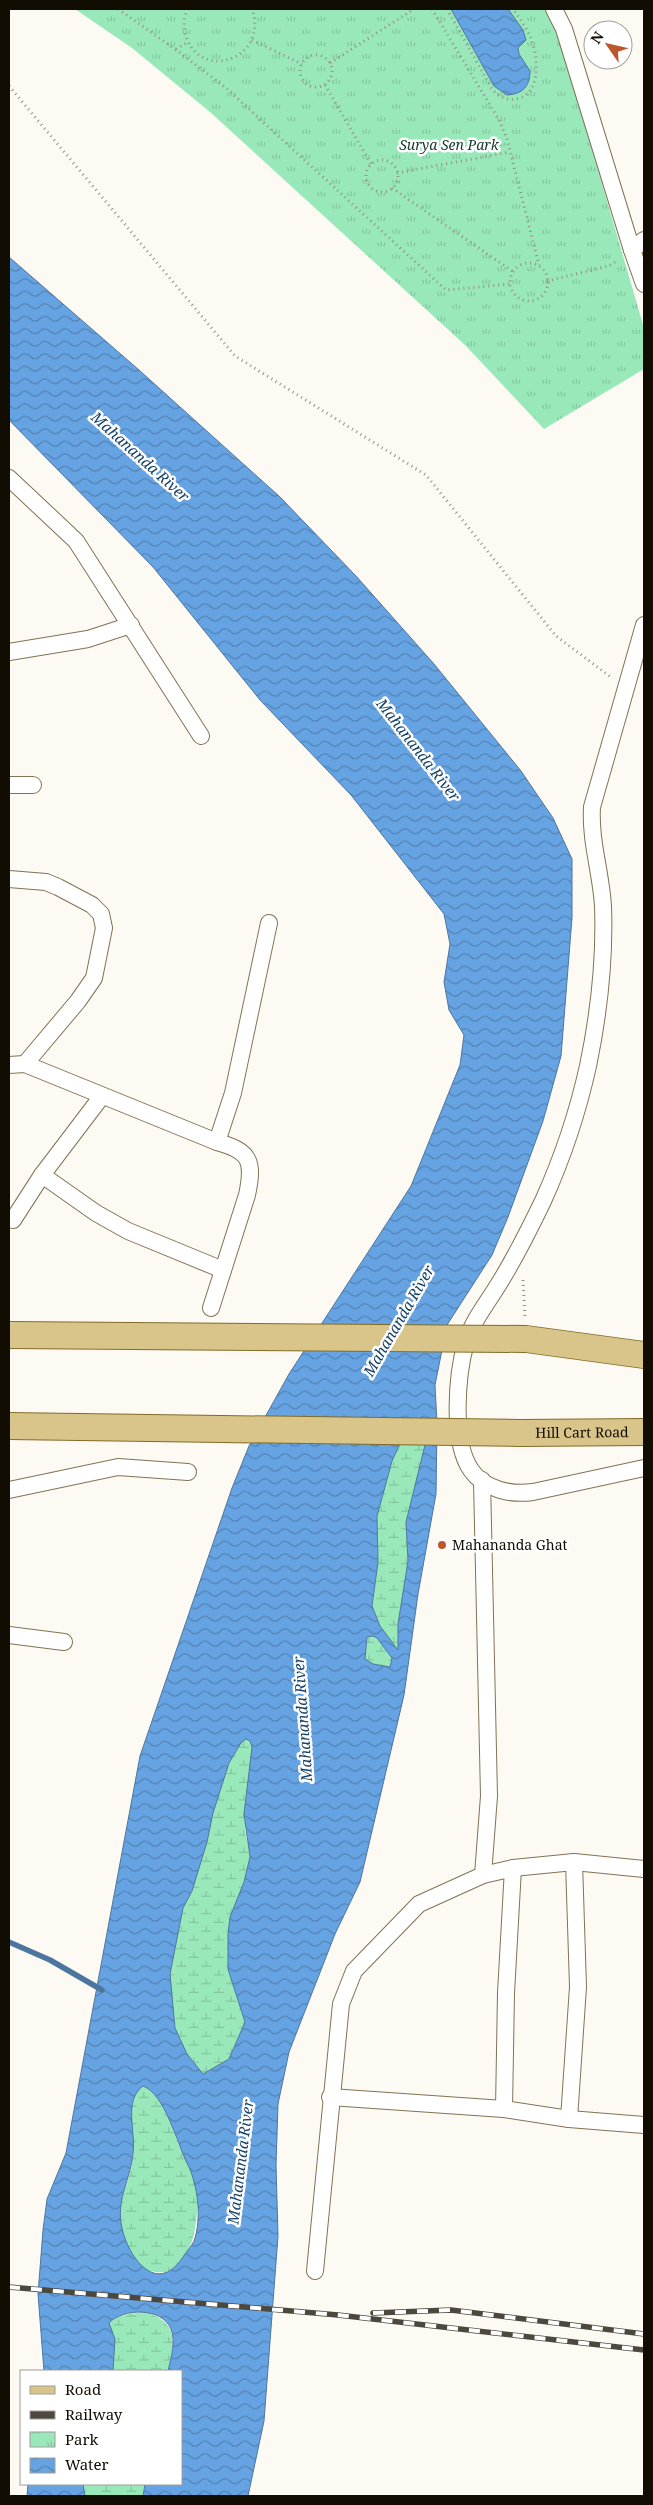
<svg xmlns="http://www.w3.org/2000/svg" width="653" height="2505" viewBox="0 0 653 2505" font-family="'Noto Serif',serif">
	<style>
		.wetland { fill: url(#wetland-marsh) }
		.park { fill: url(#park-tufts) }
		.water { fill: url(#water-waves); stroke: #4d769f; fill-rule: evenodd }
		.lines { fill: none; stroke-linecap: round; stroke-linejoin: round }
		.stream { stroke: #4d769f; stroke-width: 5.5 }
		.minor-casing { stroke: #817354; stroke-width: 18 }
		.primary-casing { stroke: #836b27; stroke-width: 28 }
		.path { stroke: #959088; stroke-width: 3; stroke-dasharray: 1 4; stroke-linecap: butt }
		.minor { stroke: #fff; stroke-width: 16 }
		.primary { stroke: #d9c589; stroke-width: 26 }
		.rail-casing { stroke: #4d483f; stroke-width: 5.5 }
		.rail { stroke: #fff; stroke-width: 4; stroke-dasharray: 11; stroke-linecap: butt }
		.primary-bridge-casing { stroke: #836b27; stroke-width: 28; stroke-linecap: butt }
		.primary-bridge { stroke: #d9c589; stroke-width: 26 }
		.poi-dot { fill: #bd562d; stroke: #fff; stroke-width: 2 }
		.labels { text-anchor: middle; stroke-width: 5; stroke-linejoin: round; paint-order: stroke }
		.park-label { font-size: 14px; font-style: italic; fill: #133a26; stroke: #fff }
		.street-label { font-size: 14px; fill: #120d03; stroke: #fff }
		.poi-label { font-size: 14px; fill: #120d03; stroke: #fff; text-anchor: start }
		.water-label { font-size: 15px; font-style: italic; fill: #144069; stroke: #fff }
	</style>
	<defs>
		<pattern id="wetland-marsh" width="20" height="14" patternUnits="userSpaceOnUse" patternTransform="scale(1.25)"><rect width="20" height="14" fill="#99e8ba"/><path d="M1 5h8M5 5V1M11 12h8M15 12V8" fill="none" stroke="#83c69e"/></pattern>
		<pattern id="park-tufts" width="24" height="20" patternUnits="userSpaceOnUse" patternTransform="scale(1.25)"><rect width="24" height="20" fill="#99e8ba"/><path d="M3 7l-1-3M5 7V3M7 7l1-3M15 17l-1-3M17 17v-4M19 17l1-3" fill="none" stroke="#83c69e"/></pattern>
		<pattern id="water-waves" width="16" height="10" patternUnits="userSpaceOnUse" patternTransform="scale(1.25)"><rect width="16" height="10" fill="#66a3e2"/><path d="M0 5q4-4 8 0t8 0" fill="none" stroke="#5383b5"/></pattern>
	</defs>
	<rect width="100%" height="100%" fill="#fdf9f3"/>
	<g class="wetland">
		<path d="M428,1433L427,1446L406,1522L408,1561L398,1624V1650L380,1626L372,1606L378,1561L377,1516L392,1461L400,1444Z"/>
		<path d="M373,1636L377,1638L392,1658L390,1667L373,1664L365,1660L367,1637Z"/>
		<path d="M246,1739L250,1741L252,1747L245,1830L250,1857L248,1870L228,1934V1969L245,2022L229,2059L203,2074L187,2054L175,2028L170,1974L183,1908L192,1891L207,1842L213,1813L229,1763L241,1743Z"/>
		<path d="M143,2086C166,2094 172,2131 181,2150C186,2162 194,2173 196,2185C200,2210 196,2265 165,2272C157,2273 149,2271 142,2269C131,2256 122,2239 120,2221C119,2196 132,2177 133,2154C134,2137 127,2117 132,2100C134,2094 138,2090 143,2086Z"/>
		<path d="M145,2312C179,2322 175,2342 168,2371H113L115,2339L109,2324C118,2313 132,2314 145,2312Z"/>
		<path d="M83,2484H145L143,2496H85Z"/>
	</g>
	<path class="park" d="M75,9H546L557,29L644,328V369L544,429L465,345L210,112L132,48Z"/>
	<g class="water">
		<path d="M451,9H508L523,30L526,40L518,48L519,54L530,71C530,87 522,94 507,95L494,86Z"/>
		<path d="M9,257L139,370L280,497L356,576L434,664L521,771L553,818L572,859V918L561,1056L543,1121L508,1217L492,1255L447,1325L435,1385L437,1424L436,1494L418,1594L404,1695L360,1882L335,1934L289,2052L278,2104L276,2165L278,2236L264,2421L248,2496H143L145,2484H181V2371H168C171,2358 176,2341 171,2329C162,2307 123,2308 109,2323L115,2339L113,2371H44L38,2294L43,2230L47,2199L66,2153L140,1756L232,1488L249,1446L289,1374L411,1186L460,1065L464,1035L449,1010L444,982L450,944L444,914L351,795L260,700L153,567L9,420ZM428,1433L406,1522L408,1561L398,1624V1650L380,1626L372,1606L378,1562L377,1516L392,1461L400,1444ZM373,1636L377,1638L392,1658L390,1667L373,1664L365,1659L367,1637ZM246,1739L250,1741L252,1747L244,1814L250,1857L244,1882L230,1917L228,1934V1969L245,2022L229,2059L203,2074L187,2054L175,2028L170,1974L183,1908L192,1891L207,1842L213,1813L229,1763L241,1743ZM143,2086C165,2094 177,2143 187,2163C198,2184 202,2219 194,2241C192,2246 186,2252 183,2257C156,2298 126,2255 121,2223C117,2199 131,2177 133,2153C136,2131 123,2101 143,2086Z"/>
		<path d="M28,2484H83L85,2496H27Z"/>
	</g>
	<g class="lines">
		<path class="stream" d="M9,1942L50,1960L102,1990"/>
		<defs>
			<g id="minor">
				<path d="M554,9L564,29L632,250"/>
				<path d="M644,240L632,250L644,284"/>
				<path d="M9,478L76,541L201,736"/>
				<path d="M644,625L592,807C590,842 601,872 603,906C605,960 599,1013 588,1066C578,1111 562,1159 543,1201C530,1228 516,1256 500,1282C488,1302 473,1320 466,1342C457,1374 451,1441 471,1470C485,1490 511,1495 533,1492L644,1468"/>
				<path d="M9,652L88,639L131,625"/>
				<path d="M9,785H33"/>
				<path d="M9,879L46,882L58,887L92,905L101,914L104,928L94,978L78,1001L25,1064"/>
				<path d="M9,1065L25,1064L217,1142C251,1151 254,1162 247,1195L211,1308"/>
				<path d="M217,1142L233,1093L269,923"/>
				<path d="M42,1175L96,1213L128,1231L223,1270"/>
				<path d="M13,1220L42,1175L102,1096"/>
				<path d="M482,1480L489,1796L483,1875"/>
				<path d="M9,1490L118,1467L188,1472"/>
				<path d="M9,1635L64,1642"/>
				<path d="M330,2097L504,2109L569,2119L644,2125"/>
				<path d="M504,2109L506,1993L513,1868"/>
				<path d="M569,2119L578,1987L574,1862"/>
				<path d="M315,2271L341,2004L354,1971L419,1904L483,1875L513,1868L574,1862L644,1869"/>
			</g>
			<g id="primary">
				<path d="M526,1339L644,1355"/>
				<path id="s1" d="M520,1433L644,1432"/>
			</g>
		</defs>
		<use href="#minor" class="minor-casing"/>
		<use href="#primary" class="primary-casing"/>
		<g class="path">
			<path d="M118,9L179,52L226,88L446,290L510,284"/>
			<path d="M188,9C183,18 183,29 187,39C204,82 269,57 252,9"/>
			<path d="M432,9L499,120L507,139L539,265"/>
			<path d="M447,9L492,89C498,96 506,101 516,99C543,94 538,55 530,36C525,26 519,17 513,9"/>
			<path d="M252,40L302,64"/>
			<path d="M176,49L188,42"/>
			<circle cx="316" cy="71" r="16"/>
			<path d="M330,63L414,9"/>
			<path d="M325,85L371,164"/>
			<path d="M9,86L235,356L426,475L556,636L612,678"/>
			<circle cx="382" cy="176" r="16"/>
			<path d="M397,173L510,152"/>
			<path d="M392,188L512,271"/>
			<circle cx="529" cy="282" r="19"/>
			<path d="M547,281L609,266L618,260"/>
			<path d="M523,1280L525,1318"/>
		</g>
		<use href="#minor" class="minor"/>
		<use href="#primary" class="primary"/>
		<defs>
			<g id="rail">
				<path d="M9,2287L338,2315L644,2350"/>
				<path d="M373,2313L451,2310L644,2334"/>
			</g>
		</defs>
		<use href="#rail" class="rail-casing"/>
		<use href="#rail" class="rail"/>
		<defs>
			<g id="primary-bridge">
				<path d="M9,1335L526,1339"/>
				<path d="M9,1426L520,1433"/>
			</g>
		</defs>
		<use href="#primary-bridge" class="primary-bridge-casing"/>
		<use href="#primary-bridge" class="primary-bridge"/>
	</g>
	<circle class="poi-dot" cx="442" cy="1545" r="5"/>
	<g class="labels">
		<g class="park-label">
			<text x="449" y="150">Surya Sen Park</text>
		</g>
		<g class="street-label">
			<text dy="5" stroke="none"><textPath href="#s1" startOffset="62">Hill Cart Road</textPath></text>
		</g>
		<g class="poi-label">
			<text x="452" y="1550">Mahananda Ghat</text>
		</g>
		<g class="water-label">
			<text transform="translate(140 457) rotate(42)" y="5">Mahananda River</text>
			<text transform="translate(418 750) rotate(52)" y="5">Mahananda River</text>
			<text transform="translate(399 1321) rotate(-60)" y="5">Mahananda River</text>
			<text transform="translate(303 1719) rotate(-94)" y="5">Mahananda River</text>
			<text transform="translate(241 2162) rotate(-83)" y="5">Mahananda River</text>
		</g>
	</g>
	<rect width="653" height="2505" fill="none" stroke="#120d03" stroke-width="20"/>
	<rect x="20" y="2370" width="162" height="115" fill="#ffffff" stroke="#a09e9a"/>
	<rect x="30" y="2386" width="25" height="8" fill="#d9c589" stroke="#a09e9a"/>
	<text x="65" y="2395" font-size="15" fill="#120d03">Road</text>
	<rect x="30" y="2411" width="25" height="8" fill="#4d483f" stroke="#a09e9a"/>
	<text x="65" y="2420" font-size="15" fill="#120d03">Railway</text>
	<rect x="30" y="2432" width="25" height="15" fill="url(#park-tufts)" stroke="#a09e9a"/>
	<text x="65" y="2445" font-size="15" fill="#120d03">Park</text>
	<rect x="30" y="2458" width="25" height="15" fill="url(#water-waves)" stroke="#a09e9a"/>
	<text x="65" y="2470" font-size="15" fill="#120d03">Water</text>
	<g transform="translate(608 45) rotate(304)"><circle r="24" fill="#ffffff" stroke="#a09e9a"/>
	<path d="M0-4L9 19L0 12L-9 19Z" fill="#bd562d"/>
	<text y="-8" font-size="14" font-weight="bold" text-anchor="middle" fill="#120d03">N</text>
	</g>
</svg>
